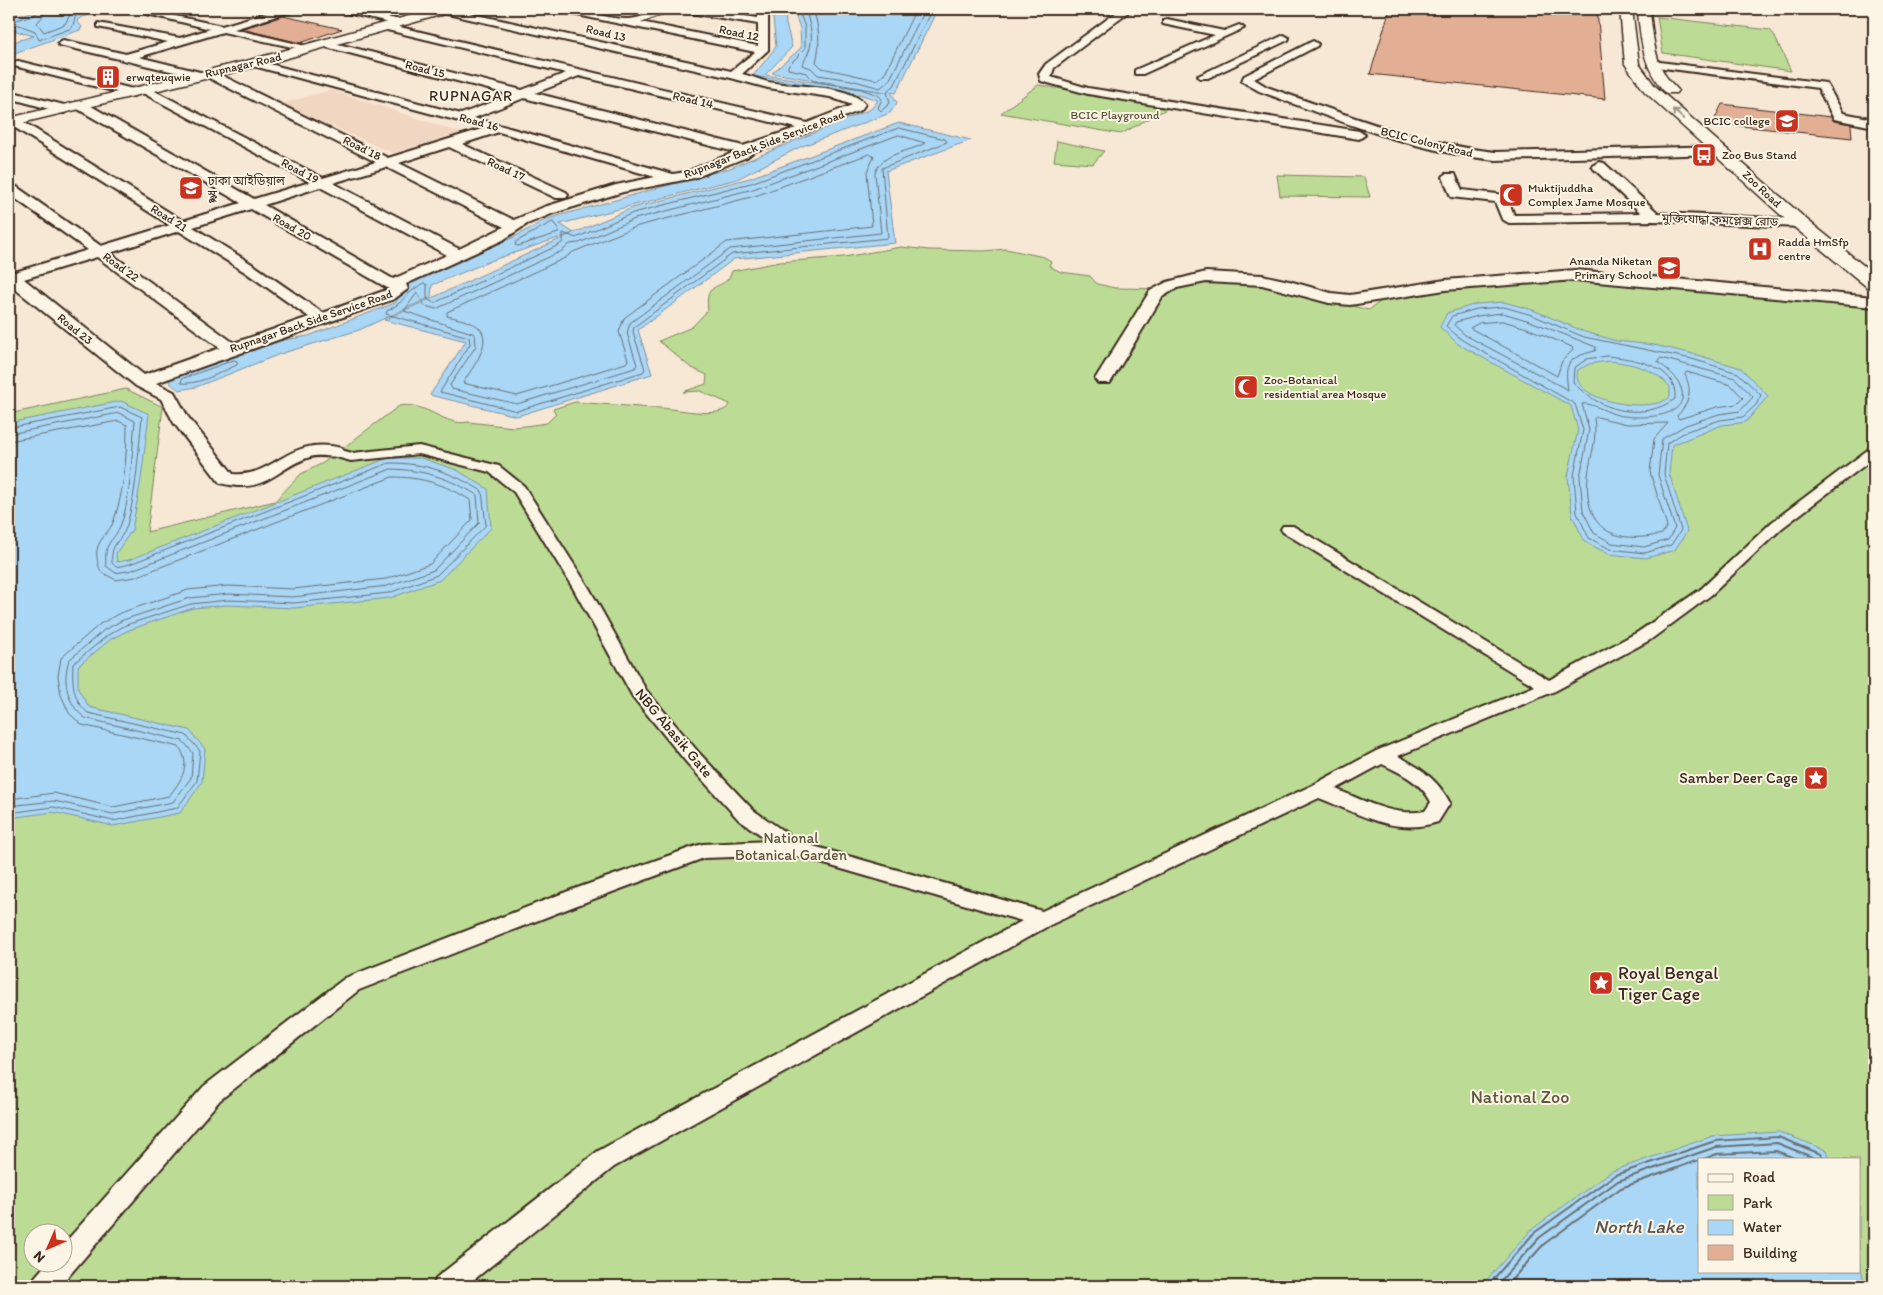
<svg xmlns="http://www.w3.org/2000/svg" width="1883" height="1295" viewBox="0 0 1883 1295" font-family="Itim,'Noto Sans Bengali',sans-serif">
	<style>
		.built { fill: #f1d6c2 }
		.green { fill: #bcdc95; stroke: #7c835a; fill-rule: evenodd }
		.water { fill: #aad7f6; stroke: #7e92a0; fill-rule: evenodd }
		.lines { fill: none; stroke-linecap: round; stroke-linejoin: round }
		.shore-far1 { stroke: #676f74; stroke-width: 1 }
		.shore { stroke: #676f74; stroke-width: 2 }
		.building { fill: #e2af95; stroke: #3b2a1e }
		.pedestrian-casing { stroke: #3b2a1e; stroke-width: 4 }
		.minor-casing { stroke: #3b2a1e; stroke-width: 4 }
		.tertiary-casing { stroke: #3b2a1e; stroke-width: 3 }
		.secondary-casing { stroke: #3b2a1e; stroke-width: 3 }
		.pedestrian { fill: #fcf5e5; fill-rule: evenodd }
		.minor { fill: #fcf5e5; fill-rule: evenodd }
		.tertiary { fill: #fcf5e5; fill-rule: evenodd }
		.secondary { fill: #fcf5e5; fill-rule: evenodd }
		.oneway { stroke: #9c9082 }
		.labels { text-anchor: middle; stroke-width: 4; stroke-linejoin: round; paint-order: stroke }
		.far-street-label { font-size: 12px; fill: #3b2a1e; stroke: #fcf5e5 }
		.far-poi-label { font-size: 12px; fill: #3b2a1e; stroke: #fcf5e5; text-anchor: start }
		.far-park-label { font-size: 12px; fill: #5b563c; stroke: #fcf5e5 }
		.far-quarter-label { font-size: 15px; letter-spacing: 1px; fill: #3b2a1e; stroke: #fcf5e5 }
		.street-label { font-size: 15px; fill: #3b2a1e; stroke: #fcf5e5 }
		.poi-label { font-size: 15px; fill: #3b2a1e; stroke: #fcf5e5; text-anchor: end }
		.park-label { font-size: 15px; fill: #5b563c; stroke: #fcf5e5 }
		.near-poi-label { font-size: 18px; fill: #3b2a1e; stroke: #fcf5e5; text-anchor: start }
		.near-park-label { font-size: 18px; fill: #5b563c; stroke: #fcf5e5 }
		.near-water-label { font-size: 19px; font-style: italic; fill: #575554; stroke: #fcf5e5 }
	</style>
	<rect width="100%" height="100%" fill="#f7e7d5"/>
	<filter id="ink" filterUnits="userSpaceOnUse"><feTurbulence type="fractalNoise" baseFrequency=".02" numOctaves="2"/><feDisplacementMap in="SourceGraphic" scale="10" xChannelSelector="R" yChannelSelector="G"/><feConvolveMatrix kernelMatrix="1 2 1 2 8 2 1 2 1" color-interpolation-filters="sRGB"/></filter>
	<g filter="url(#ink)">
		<path class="built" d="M331,90L462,133L393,153L281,104Z"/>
		<g class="green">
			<path d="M1657,17L1770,30L1774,35L1791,71L1663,53Z"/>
			<path d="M1038,85L1170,107L1121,134L1001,113Z"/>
			<path d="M1057,141L1104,151L1093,164L1054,161Z"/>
			<path d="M1277,175L1364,177L1370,197L1280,196Z"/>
			<path d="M901,247L929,250L984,251L1006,249L1044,257L1051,261L1049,266L1061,272L1090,276L1097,284L1115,288L1173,289L1200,281L1238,279L1369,310L1381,301L1443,287L1582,277L1795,301L1870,306V324L1874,338V1286H9V414L126,389L163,407L147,532L275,501L301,474L323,463L399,406C426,401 445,427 468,422L513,427L525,426L547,423L556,414L553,409L575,402L652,408C671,406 722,422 730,404L700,391L683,392L706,384L707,375L690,367L659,341L692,327L708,310C703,278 727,292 732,271L780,262L844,257ZM1699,1159H1859V1271H1699ZM32,1232H62V1262H32Z"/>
		</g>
		<g class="water">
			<path d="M41,9H105L80,18L77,21L82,27L80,30L9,55V48L16,46L9,45V43L34,36L9,29V15L25,14Z"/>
			<path d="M772,9H785L786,24L792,47L765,75L885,92L772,73L801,48L800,28L793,9L937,10L896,93L891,92L897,103L890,113L800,147L737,179L560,224L574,233L632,208L750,178L899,123L971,140L886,171L895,243L734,259L638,330L652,374L517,416L430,395L466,341L384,320L573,233L493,260L432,285L431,297L359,330L280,354L196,387L179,390L170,383L169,378L277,341L308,336L395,303L406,286L514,237L547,219L730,168L871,109L878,100L849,91L753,76L776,47Z"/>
			<path d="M1504,302L1533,310L1585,332L1617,341L1654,345L1694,354L1741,368L1768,396L1746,422L1722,425L1672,445L1669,473L1687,531L1675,550L1646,558L1609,554L1585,542L1572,515L1568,476L1578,430L1571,406L1458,344L1440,327L1447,313L1476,304ZM1608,361C1630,363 1655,368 1670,387V397C1651,415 1567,401 1578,370L1589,364Z"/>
			<path d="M121,401L149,414L141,479L132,530L116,553L117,562L129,560L388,458H421L457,470L488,489L491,528L440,580L390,598L294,608L228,605L193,608L129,630L111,639L78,666V689L89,707L189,730L205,749L202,782L180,813L113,826L53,812L9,818V423Z"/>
			<path d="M1779,1132L1826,1150L1829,1159H1699V1271H1859V1260L1865,1286H1481L1531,1230L1612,1171L1713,1136Z"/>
		</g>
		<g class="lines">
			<g class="shore-far1">
				<path d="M38,9L35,15L16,20L14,23L35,31L39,40L72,28L76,15L88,9"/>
				<path d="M44,9L43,16L37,23L44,32L65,24L73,9"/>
				<path d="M798,9L805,27V49L788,66V69L807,73L813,81L861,89L878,95L882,99L878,108L881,111L890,103L887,91L894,86L932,9"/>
				<path d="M805,9C813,33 815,43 802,65L811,68L818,75L851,80L880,88L889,81L925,9"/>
				<path d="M813,9C819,27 821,43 816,62L822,68L877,80L884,75L916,9"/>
				<path d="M899,128L945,139L947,142L882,168L888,238L732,254L634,327L633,332L645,369L643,372L517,411L440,392L470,344L469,337L386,314L387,311C404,303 406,292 424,283L427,285V299L434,303L559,245L563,242V233L576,238L633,213L751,183Z"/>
				<path d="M899,135L925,143C908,153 882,152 875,173L881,233L730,249L630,323L627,333L637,365L635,368L517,404L452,389L450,385L476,346L475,334L404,311L417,293L425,306L436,309L562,251L570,244L579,243L635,219L753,189Z"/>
				<path d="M870,154L874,157L867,172L872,226L727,242L624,318L619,332L628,360L626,363L517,396L463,383C472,368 498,337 474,324C466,320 455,318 447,316V312L565,258L573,252L638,226L755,196Z"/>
				<path d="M553,222L559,230L558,233L518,246L515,245L516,242Z"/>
				<path d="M1504,307L1532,315L1584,337L1692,359L1738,373L1761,395L1756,405L1743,417L1720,420L1687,431L1667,443L1664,474L1681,530L1671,545L1645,553L1610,549L1589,538L1577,513L1574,476L1583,430L1575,404L1462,340L1446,326L1452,316L1477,309Z"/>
				<path d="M1503,313L1530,321L1596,347L1595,351C1567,358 1564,363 1568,390L1465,335L1454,325L1456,322L1478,316Z"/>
				<path d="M1503,321L1527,328L1572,347L1573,350L1562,361L1557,376L1470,328L1479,323Z"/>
				<path d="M1608,356C1634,359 1678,365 1675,399C1642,422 1598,411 1573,382L1574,368L1587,359Z"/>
				<path d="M1661,358L1735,378L1753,397L1740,411L1719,414L1686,425L1662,439L1658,475L1675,528L1668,540L1644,547L1612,543L1594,533L1583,511L1580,477L1589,430L1582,404C1591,402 1608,413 1618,415C1636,419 1692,420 1681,388C1677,376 1667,369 1658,362Z"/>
				<path d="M235,360L238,362L237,365C220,372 200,385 181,383L182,379Z"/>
				<path d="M1687,372L1731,385L1743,398L1737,404L1717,407L1679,419L1677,416C1689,403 1693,391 1685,375Z"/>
				<path d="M1597,417L1627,424L1668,423L1654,439L1650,472L1667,526L1662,534C1614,545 1583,530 1588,476C1590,456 1598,439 1594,419Z"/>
				<path d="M9,428L120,407L142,417C138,453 137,490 127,525C122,542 110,541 112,563L116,567L130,564L389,463C425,463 451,472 482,491L486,525L437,575L389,593L294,603L228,600L191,604L126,625L108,635L73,664C72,683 73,701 88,713L186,735L200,751L197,781L177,808L113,821L53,807L9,813"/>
				<path d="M9,434L119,413L135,421C132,450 131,498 121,524C113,545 104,538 106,566L116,573L132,570L391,469C424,470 449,478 477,495L479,523L434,570L387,586L293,597L228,594L190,598L123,620L104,630L69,660C62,681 67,704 85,718L183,741L193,753L191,778L173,802L113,814L54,801L9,806"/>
				<path d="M9,441L118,421L127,425C127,456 124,491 114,520C111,531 99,538 97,550C96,558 98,565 101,572L116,580L135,577L392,477C421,477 445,484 470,500L472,520L430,564L386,579L293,589L228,586L188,590L120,613L100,624L61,658L58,676L61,695L69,713L82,725L179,747C192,765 181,781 169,796L113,807L54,793L9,799"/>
			</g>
			<g class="shore">
				<path d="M1704,1159L1717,1154L1776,1151L1797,1159"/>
				<path d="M1487,1286L1534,1233L1615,1175L1715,1141L1778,1137L1821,1154L1824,1159"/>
				<path d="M1496,1286L1539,1238L1618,1181L1716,1147L1777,1143L1817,1159"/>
				<path d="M1506,1286L1544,1244L1621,1188L1699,1160"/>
			</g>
		</g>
		<g class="building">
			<path d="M1390,9H1597L1605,99L1370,74Z"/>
			<path d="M283,16L342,29L300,43L241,29Z"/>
			<path d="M1722,104L1831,117L1834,121L1851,124L1852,138L1713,123Z"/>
		</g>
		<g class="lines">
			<defs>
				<path id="pedestrian" d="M419,446L499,466L524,486L589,588L646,690L699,753L753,810L799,842L1042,911L1313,785L1376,751L1535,686L1283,532L1281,529L1283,526H1293L1549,680L1638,632L1701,589L1772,522L1869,449L1874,448V458L1782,528L1711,595L1650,640L1555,691L1398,756C1421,768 1438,780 1450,803L1438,822C1394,836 1360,814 1319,798L1050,925L614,1167L466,1286H433L437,1277L598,1151L1022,921L793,855L704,858L580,904L359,990L220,1100L60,1286H31L35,1277L48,1262H62V1246L204,1086L345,978L566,892L696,846L703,844L770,841L739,820L687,763L633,697L573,588L514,492L489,472L419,454L351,461L329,455L327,452L334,448L352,453ZM1382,764C1401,773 1422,783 1431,802L1425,811C1393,817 1365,801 1336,789Z"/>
				<g id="minor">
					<path d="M143,9L222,26L279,9H294L293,11L234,29L310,47V51L223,32L139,57L204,73L209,70L213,71L388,158L485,128L250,65V61H258L461,114L511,95L322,46L321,44L326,41L522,90L566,73L383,29L382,27L387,24L807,123L852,105L830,97L768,88L731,78L443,13L438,10L451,9L731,71L755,52L563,12L558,9C583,7 606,20 628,19C642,19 655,9 674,9L641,22L758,46V24L685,12L680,9H701L758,18V9H768V50L742,74C751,76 760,80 768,82C793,87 849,84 865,104L861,110L778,144L754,151L747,157L694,178L623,192L554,213L527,224L503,240L406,284L408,289L394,299L156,383L174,392L188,417L233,474C275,478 287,435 341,448L343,452L341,456C330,458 320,454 310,457C273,469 268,495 220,483L174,423L161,399L136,386L9,284V270L15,272L88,250L9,194V184L14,185L101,246L170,225L9,124V118H17L183,221L241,203L76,108V102H84L254,199L310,182L139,91V87H147L323,178L376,162L205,76L200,78L59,45L58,43L63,40L126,54L168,42L98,27V23L180,38L210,29L143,13ZM579,76L796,128L743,146L535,93ZM524,98L735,152L686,172L673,174L474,118ZM499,132L655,177L616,185L544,207L514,220L399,163L449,147L556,198H566L568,195L566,192L462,144ZM386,167L504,227L459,249L333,183ZM320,187L447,255L393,279L264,205ZM251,209L389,289L323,313L255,266L193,227ZM179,231L245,272L309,317L234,343L110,253ZM97,257L220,348L144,375L24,279Z"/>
					<path d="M331,9H349L405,21L406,23L401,26Z"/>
					<path d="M1121,9H1132L1054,68L1051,77L1088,88L1359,131L1365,135L1359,139L1088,94L1041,81L1039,74L1046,64Z"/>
					<path d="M1167,19L1224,31L1239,25L1244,28L1143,74H1135V70L1215,35L1163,24V20Z"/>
					<path d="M1284,35L1289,38L1288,40L1208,78H1200L1198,76Z"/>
					<path d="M1313,41L1318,44L1317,46L1254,79L1267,87C1342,113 1415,143 1495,152L1721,146L1727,150L1721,154L1495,160C1412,151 1337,120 1259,91L1242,81L1244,76Z"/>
					<path d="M18,61L137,90L139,92L133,96L14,66V62Z"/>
					<path d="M1652,61L1826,83L1843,113L1874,119V127L1834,119L1818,88L1648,66V62Z"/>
					<path d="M9,91L68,106L70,109L64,113L9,98Z"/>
					<path d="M1599,162L1604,163L1658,213L1800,219L1807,223L1800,227L1654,221L1509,223L1502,219L1495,202L1451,197L1443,177L1445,174H1455L1462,190L1506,195L1514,215L1641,213L1594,169L1592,166Z"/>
					<path d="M1575,270L1874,297V307L1575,280L1445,290L1350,305L1329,303L1262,285L1206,282L1177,288L1162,297L1110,383H1098L1095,379L1150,291L1167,282L1206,272L1262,275L1289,281L1331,293L1350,295L1445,280Z"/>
				</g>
				<path id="tertiary" d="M434,9H453L451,12L259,66L9,126V118L250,60Z"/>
				<g id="secondary">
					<path d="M1620,9H1632L1639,64L1655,86L1806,219L1874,274V289L1867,287L1794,227L1645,92L1625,64Z"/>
					<path d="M1644,9L1650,13C1653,34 1654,57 1665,75C1669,81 1674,85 1678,90L1676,93H1666C1644,70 1641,43 1638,13Z"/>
				</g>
			</defs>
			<use href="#pedestrian" class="pedestrian-casing"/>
			<use href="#minor" class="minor-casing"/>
			<use href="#tertiary" class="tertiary-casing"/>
			<use href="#secondary" class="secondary-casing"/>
			<use href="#pedestrian" class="pedestrian"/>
			<use href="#minor" class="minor"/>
			<use href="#tertiary" class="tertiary"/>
			<use href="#secondary" class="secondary"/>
		</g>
		<defs><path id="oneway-shaft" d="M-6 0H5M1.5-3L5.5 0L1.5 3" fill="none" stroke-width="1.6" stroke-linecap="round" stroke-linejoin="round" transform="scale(1.25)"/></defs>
		<use class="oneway" href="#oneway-shaft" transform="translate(1678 114) rotate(-138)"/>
	</g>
	<defs>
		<symbol id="building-square" viewBox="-11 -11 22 22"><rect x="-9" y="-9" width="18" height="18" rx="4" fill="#c8321e" stroke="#fcf5e5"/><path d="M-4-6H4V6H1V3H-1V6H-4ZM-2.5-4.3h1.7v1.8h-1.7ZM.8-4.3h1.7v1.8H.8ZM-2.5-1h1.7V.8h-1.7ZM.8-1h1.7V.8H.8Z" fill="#fff"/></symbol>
		<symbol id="university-square" viewBox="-11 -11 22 22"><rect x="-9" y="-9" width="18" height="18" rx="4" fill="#c8321e" stroke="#fcf5e5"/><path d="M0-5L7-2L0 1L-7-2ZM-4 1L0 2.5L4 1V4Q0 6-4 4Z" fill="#fff"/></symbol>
		<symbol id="bus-square" viewBox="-11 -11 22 22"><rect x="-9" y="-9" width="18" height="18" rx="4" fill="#c8321e" stroke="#fcf5e5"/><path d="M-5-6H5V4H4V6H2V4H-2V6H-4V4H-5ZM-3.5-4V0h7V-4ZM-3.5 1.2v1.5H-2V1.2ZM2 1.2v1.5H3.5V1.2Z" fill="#fff"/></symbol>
		<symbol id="school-square" viewBox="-11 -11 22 22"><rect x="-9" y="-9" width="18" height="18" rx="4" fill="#c8321e" stroke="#fcf5e5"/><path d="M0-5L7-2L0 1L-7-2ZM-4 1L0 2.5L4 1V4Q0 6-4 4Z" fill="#fff"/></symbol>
		<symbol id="mosque-square" viewBox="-11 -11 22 22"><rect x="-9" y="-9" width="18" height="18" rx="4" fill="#c8321e" stroke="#fcf5e5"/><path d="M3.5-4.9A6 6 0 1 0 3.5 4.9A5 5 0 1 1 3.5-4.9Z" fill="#fff"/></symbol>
		<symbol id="hospital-square" viewBox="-11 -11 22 22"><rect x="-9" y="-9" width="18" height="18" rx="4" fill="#c8321e" stroke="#fcf5e5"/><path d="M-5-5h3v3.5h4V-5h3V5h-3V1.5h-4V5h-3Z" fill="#fff"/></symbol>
		<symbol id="sight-square" viewBox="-11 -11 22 22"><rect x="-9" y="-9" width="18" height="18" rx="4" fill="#c8321e" stroke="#fcf5e5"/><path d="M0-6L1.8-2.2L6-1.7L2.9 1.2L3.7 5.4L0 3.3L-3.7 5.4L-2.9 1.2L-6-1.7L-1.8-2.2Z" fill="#fff"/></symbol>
	</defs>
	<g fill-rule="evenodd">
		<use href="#building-square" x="94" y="63" width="28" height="28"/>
		<use href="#university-square" x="1773" y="107" width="28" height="28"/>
		<use href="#bus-square" x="1690" y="141" width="28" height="28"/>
		<use href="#school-square" x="177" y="174" width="28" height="28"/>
		<use href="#mosque-square" x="1497" y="181" width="28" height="28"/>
		<use href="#hospital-square" x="1746" y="235" width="28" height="28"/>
		<use href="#school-square" x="1655" y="254" width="28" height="28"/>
		<use href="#mosque-square" x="1232" y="373" width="28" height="28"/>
		<use href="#sight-square" x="1802" y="764" width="28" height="28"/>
		<use href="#sight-square" x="1587" y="969" width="28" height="28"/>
	</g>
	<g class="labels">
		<g class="far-street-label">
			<text transform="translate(606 33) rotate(13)" y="4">Road 13</text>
			<text transform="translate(739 33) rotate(12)" y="4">Road 12</text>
			<text transform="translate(243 65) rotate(-13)" y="4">Rupnagar Road</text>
			<text transform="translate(425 69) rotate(14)" y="4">Road 15</text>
			<text transform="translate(693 100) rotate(13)" y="4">Road 14</text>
			<text transform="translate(479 122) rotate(15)" y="4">Road 16</text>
			<text transform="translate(1427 142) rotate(14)" y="4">BCIC Colony Road</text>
			<text transform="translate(764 144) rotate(-21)" y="4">Rupnagar Back Side Service Road</text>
			<text transform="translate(362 148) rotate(26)" y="4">Road 18</text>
			<text transform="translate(506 169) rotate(25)" y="4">Road 17</text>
			<text transform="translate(300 171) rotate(28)" y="4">Road 19</text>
			<text transform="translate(1762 189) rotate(43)" y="4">Zoo Road</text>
			<text transform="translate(169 218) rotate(32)" y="4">Road 21</text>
			<text transform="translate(1720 220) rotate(2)" y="4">মুক্তিযোদ্ধা কমপ্লেক্স রোড</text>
			<text transform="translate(292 227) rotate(30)" y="4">Road 20</text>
			<text transform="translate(121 267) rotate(36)" y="4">Road 22</text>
			<text transform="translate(311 321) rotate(-19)" y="4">Rupnagar Back Side Service Road</text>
			<text transform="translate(75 329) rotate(39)" y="4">Road 23</text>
		</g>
		<g class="far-poi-label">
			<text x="126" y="81">erwqteuqwie</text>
			<text x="1770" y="125" text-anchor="end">BCIC college</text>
			<text x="1722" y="159">Zoo Bus Stand</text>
			<text x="208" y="185">ঢাকা আইডিয়াল<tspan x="208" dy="14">স্কুল</tspan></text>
			<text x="1528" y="192">Muktijuddha<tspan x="1528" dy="14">Complex Jame Mosque</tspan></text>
			<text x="1778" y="246">Radda HmSfp<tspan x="1778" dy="14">centre</tspan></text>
			<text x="1652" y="265" text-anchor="end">Ananda Niketan<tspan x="1652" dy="14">Primary School</tspan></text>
			<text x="1264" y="384">Zoo-Botanical<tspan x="1264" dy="14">residential area Mosque</tspan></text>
		</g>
		<g class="far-park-label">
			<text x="1115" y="119">BCIC Playground</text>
		</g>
		<g class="far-quarter-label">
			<text x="471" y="101">RUPNAGAR</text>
		</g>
		<g class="street-label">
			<text transform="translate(674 733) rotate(50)" y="5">NBG Abasik Gate</text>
		</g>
		<g class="poi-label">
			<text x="1798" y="783">Samber Deer Cage</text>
		</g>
		<g class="park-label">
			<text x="791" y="843">National<tspan x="791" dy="17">Botanical Garden</tspan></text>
		</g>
		<g class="near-poi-label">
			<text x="1618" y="979">Royal Bengal<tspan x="1618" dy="21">Tiger Cage</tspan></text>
		</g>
		<g class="near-park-label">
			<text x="1520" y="1103">National Zoo</text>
		</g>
		<g class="near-water-label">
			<text x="1639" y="1233">North Lake</text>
		</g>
	</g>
	<rect width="1883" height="1295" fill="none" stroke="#fcf5e5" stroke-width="30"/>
	<rect x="15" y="15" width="1853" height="1265" fill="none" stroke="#3b2a1e" stroke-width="2" filter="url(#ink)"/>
	<rect x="1698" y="1158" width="162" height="115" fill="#fcf5e5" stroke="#afa495"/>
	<rect x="1708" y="1174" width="25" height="8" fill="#fcf5e5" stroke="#afa495"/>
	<text x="1743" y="1182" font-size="15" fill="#3b2a1e">Road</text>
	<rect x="1708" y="1195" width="25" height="15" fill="#bcdc95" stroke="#afa495"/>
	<text x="1743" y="1208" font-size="15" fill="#3b2a1e">Park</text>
	<rect x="1708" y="1220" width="25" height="15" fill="#aad7f6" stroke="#afa495"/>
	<text x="1743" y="1232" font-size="15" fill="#3b2a1e">Water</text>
	<rect x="1708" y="1245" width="25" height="15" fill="#e2af95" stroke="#afa495"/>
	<text x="1743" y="1258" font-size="15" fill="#3b2a1e">Building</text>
	<g transform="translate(48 1248) rotate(225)"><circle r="24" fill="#fcf5e5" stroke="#afa495"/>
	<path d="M0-4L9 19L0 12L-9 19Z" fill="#c8321e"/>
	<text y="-8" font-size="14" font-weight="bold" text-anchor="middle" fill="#3b2a1e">N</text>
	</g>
</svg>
